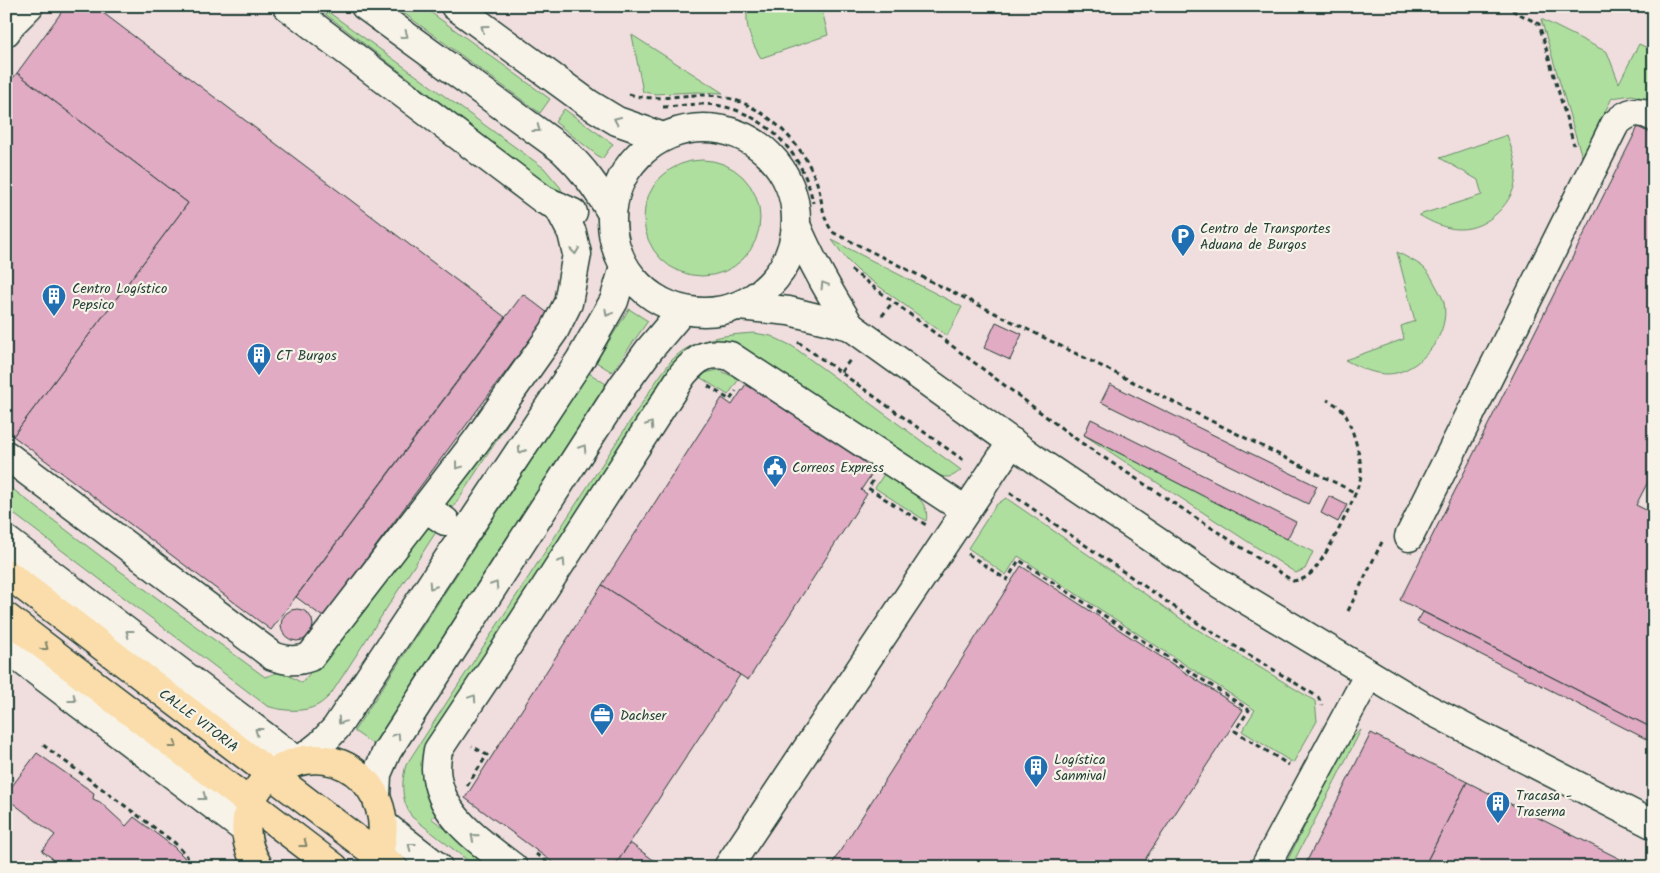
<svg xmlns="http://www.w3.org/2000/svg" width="1660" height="873" viewBox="0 0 1660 873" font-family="Kalam,sans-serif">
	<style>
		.built { fill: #f0dddd }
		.green { fill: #afdf9f; stroke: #678e6a }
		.building { fill: #e0abc3; stroke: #1f3d34 }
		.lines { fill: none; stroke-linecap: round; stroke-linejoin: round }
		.minor-casing { stroke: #1f3d34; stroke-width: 31 }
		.highway-casing { stroke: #1f3d34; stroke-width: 31 }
		.path { stroke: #1f3d34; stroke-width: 3; stroke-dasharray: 5 4; stroke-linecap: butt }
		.minor { stroke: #f7f3e8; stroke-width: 28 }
		.highway { stroke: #faddab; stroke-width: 28 }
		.oneway { stroke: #8b988e }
		.oneway2 { stroke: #82856a }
		.labels { text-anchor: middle; stroke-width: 4.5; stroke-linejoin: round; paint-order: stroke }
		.poi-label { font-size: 14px; fill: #1f3d34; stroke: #f7f3e8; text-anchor: start }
		.street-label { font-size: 14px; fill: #1f3d34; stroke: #f7f3e8 }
	</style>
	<rect width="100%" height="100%" fill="#f7f3e8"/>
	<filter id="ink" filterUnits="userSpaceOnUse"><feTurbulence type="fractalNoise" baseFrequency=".02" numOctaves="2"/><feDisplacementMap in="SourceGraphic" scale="10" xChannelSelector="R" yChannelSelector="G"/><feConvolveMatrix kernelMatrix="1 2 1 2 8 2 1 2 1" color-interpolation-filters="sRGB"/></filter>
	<g filter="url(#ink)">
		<rect class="built" x="6" y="6" width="1648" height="861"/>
		<g class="green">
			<path d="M315,6H320L544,168L560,187L566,199Z"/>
			<path d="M394,6H422L550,99L540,113Z"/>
			<path d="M748,6H821L828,35L761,58C751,42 744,25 748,6Z"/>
			<path d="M1541,19L1607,52L1619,83L1639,44L1654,51V102L1632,95L1612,98L1582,157Z"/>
			<path d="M632,35L723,93L696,92L655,94L643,92Z"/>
			<path d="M564,109L613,144L602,159L555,122Z"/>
			<path d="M1507,135C1511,147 1516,160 1516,173C1517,201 1487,230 1459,229C1445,229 1431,222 1419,215L1482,195L1478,180L1440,158Z"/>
			<circle cx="702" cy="218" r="58"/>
			<path d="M832,240L962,307L947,336L858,271L847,260Z"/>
			<path d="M1397,252C1406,257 1415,261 1423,267C1429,272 1433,280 1436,286C1439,291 1443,298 1444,303C1450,333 1424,366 1396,373C1378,377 1361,368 1345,360L1404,339L1401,326L1415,321Z"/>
			<path d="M587,272H588V280L578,316L450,512L444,505L577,314L587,279Z"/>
			<path d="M629,309L648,321L612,372L596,362Z"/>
			<path d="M754,333L771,336L792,346L961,470C957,473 953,477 947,477C935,478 907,454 896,447L890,450L718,343L424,757C421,784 425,791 440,813L431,818L495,867H476L412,817C401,800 401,784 406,765L657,380C662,374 666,367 671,361C692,338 725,335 754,333Z"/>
			<path d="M718,370L739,379L728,395L701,378L705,373Z"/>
			<path d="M589,373L606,384L374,745L354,731Z"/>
			<path d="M1084,435L1313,552L1305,569L1296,573Z"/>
			<path d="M884,474C899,485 932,498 926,521L875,488Z"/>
			<path d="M6,484L116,568L265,677L281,671L302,683L418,536L426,529L431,528L436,532L331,694C327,698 323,702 318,705C304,713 282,711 267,706L6,508Z"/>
			<path d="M1006,498L1190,625L1315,701L1317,721L1293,763L1242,731L1255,710L1018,556L1006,575L968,548L996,505Z"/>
			<path d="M1361,730L1291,867H1284L1348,741Z"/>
		</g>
		<g class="building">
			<path d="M66,6H94L505,317L271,630L13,436L188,203L17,73Z"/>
			<path d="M17,73L188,203L13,436L6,431V87Z"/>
			<path d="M1638,127L1654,135V470L1636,505L1654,514V729L1400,600Z"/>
			<path d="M523,294L549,314L323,617L296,597Z"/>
			<path d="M996,322L1022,334L1010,360L984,348Z"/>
			<path d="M746,384L875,469L861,490L867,494L748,680L602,585L722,398L732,405Z"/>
			<path d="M1110,384L1317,486L1308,504L1101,402Z"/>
			<path d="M1091,419L1296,522L1287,539L1084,435Z"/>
			<path d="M1329,496L1347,505L1338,522L1321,513Z"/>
			<path d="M1021,566L1243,710L1140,867H830Z"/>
			<path d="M602,585L740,675L614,867H559L465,798Z"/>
			<circle cx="297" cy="625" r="16"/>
			<path d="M1423,612L1654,729V743L1417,622Z"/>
			<path d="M1371,733L1467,782L1424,867H1304Z"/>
			<path d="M37,753L94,793L93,799L100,802L126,826L134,817L174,847L184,857L187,867H107L102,863L99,867H46L52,858L42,851L55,835L6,798V794Z"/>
			<path d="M1467,782L1636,867H1424Z"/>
			<path d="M630,843L663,867H614Z"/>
		</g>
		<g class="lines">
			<defs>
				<g id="minor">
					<path d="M287,6L544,200L573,213"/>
					<path d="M365,6L563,150C584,170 596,187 611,212"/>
					<path d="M455,6L589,104L617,121L663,137"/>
					<path d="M6,32L13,22L29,6"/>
					<circle cx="704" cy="220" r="92"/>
					<path d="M796,225C811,261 830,293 850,326"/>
					<path d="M739,306L789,311L850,326L1042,464L1220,584L1426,708L1654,825"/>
					<path d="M6,455L273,656C287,661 296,662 310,657L477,440L554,331L568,303L577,254L572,233L558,206"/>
					<path d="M426,508L445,521"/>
					<path d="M1409,537L1615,124C1629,111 1637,109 1654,117"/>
					<path d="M6,540L297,761"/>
					<path d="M6,648L246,830"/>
					<path d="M301,760L320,745L336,728L580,360L614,301L624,267"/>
					<path d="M376,797L377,774L387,751L622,387L649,350L682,311"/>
					<path d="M384,825L438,867"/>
					<path d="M513,867C480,842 438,815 436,769C436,763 437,756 438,750L506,648L683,374C698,357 707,351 730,356L965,510"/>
					<path d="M728,867L1012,442"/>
					<path d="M1265,867L1369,674"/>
				</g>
				<g id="highway">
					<path d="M6,573L393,867"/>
					<path d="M6,617L334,867"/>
					<path d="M259,867C247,849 243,830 249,809C253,792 264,779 278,770C343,732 409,801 372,867"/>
				</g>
			</defs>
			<use href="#minor" class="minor-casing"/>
			<use href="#highway" class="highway-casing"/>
			<g class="path">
				<path d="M1504,6L1539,24L1574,145"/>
				<path d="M629,94C654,102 676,95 701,95C745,94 780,121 804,156C809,164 814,175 817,183C823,200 821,219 834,233L1356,493"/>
				<path d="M663,107C676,107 688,104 701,104C757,104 804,150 813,203"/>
				<path d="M851,270L1080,442L1293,581C1300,580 1305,579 1310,574C1324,563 1358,494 1361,476C1363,462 1351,421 1343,411C1339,406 1333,403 1327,400"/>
				<path d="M882,316L892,303"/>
				<path d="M798,342L966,462"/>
				<path d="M841,372L850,360"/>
				<path d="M708,386L730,400L736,391"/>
				<path d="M873,481L868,488L926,525"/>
				<path d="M1010,493L1199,624L1318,697L1322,705"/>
				<path d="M968,554L1007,580L1019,560L1249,710L1235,731L1289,765"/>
				<path d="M1348,611L1382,542"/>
				<path d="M43,745L175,843L187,856L189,867"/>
				<path d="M467,786L487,755L472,746"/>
				<path d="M536,854L554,867"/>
			</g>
			<use href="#minor" class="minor"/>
			<use href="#highway" class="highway"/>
		</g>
		<defs><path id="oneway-chevron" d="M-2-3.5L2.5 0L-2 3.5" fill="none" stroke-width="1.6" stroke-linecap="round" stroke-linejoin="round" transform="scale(1.25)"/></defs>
		<g class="oneway">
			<use href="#oneway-chevron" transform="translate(484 28) rotate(-144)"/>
			<use href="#oneway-chevron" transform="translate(405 35) rotate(36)"/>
			<use href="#oneway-chevron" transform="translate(617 120) rotate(-155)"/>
			<use href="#oneway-chevron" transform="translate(537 129) rotate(37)"/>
			<use href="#oneway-chevron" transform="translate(575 251) rotate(84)"/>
			<use href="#oneway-chevron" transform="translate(824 285) rotate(-121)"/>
			<use href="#oneway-chevron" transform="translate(608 313) rotate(119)"/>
			<use href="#oneway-chevron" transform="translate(650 425) rotate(-57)"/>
			<use href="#oneway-chevron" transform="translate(583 448) rotate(-57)"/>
			<use href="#oneway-chevron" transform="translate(521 450) rotate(123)"/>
			<use href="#oneway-chevron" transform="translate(458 466) rotate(127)"/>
			<use href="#oneway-chevron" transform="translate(562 562) rotate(-57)"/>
			<use href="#oneway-chevron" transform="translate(495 585) rotate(-57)"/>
			<use href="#oneway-chevron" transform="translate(432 586) rotate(123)"/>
			<use href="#oneway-chevron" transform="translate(129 633) rotate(-143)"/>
			<use href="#oneway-chevron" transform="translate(473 698) rotate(-56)"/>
			<use href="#oneway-chevron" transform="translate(73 699) rotate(37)"/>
			<use href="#oneway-chevron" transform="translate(341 721) rotate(124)"/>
			<use href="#oneway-chevron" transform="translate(258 731) rotate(-143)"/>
			<use href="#oneway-chevron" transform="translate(397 736) rotate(-57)"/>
			<use href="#oneway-chevron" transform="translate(203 797) rotate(38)"/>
			<use href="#oneway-chevron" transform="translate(474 837) rotate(-140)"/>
			<use href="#oneway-chevron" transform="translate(411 846) rotate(-142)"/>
		</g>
		<g class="oneway2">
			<use href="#oneway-chevron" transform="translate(45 647) rotate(37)"/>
			<use href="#oneway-chevron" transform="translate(174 745) rotate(37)"/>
			<use href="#oneway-chevron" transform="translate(304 844) rotate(37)"/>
		</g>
	</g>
	<defs>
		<symbol id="parking-pin" viewBox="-11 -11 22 30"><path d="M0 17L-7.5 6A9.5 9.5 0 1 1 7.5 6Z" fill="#1f6fb2" stroke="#f7f3e8"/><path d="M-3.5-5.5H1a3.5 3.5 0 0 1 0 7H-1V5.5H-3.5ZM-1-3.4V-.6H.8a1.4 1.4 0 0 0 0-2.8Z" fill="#fff"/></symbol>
		<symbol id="building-pin" viewBox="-11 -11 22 30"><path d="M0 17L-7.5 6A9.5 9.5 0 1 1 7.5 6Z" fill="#1f6fb2" stroke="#f7f3e8"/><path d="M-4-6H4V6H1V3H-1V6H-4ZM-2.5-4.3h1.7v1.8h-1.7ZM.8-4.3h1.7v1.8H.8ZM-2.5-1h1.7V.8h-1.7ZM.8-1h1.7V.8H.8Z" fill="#fff"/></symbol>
		<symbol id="civic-pin" viewBox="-11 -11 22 30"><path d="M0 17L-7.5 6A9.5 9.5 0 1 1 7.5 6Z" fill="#1f6fb2" stroke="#f7f3e8"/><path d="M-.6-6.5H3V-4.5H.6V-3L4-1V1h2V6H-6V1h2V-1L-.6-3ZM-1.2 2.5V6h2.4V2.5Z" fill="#fff"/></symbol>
		<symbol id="office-pin" viewBox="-11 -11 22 30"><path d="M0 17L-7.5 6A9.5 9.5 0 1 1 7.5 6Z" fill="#1f6fb2" stroke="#f7f3e8"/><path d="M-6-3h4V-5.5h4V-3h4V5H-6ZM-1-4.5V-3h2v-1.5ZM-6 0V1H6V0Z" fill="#fff"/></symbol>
	</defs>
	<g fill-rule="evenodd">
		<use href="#parking-pin" x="1169" y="222" width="28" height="38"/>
		<use href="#building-pin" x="40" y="282" width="28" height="38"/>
		<use href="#building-pin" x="245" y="341" width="28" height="38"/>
		<use href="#civic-pin" x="761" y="453" width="28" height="38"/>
		<use href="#office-pin" x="588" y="701" width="28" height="38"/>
		<use href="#building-pin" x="1022" y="753" width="28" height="38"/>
		<use href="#building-pin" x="1484" y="789" width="28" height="38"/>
	</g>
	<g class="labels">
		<g class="poi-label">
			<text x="1200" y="233">Centro de Transportes<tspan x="1200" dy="16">Aduana de Burgos</tspan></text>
			<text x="72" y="293">Centro Logístico<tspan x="72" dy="16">Pepsico</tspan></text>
			<text x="276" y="360">CT Burgos</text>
			<text x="792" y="472">Correos Express</text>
			<text x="620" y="720">Dachser</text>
			<text x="1054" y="764">Logística<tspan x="1054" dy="16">Sanmival</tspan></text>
			<text x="1516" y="800">Tracasa -<tspan x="1516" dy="16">Traserna</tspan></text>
		</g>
		<g class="street-label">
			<text transform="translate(199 720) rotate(37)" y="5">CALLE VITORIA</text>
		</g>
	</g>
	<rect width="1660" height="873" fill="none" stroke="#f7f3e8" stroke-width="25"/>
	<rect x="12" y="12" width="1635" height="848" fill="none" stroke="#1f3d34" stroke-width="2" filter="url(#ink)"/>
</svg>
